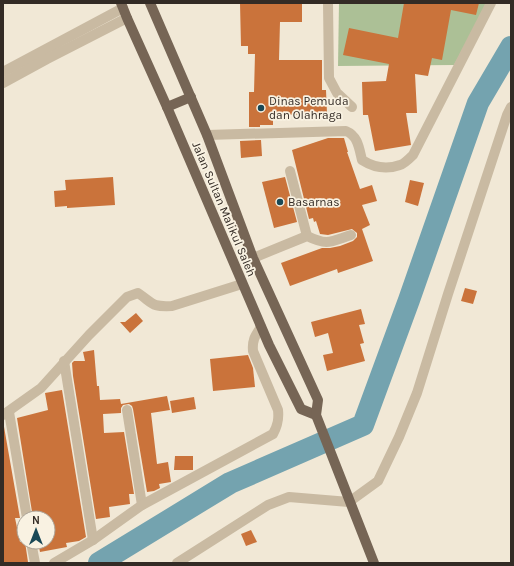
<svg xmlns="http://www.w3.org/2000/svg" width="514" height="566" viewBox="0 0 514 566" font-family="Karla,sans-serif">
	<style>
		.green { fill: #acc096 }
		.lines { fill: none; stroke-linecap: round; stroke-linejoin: round }
		.river { stroke: #74a3af; stroke-width: 22 }
		.building { fill: #ca733b }
		.minor { stroke: #c9baa2; stroke-width: 10 }
		.major { stroke: #766555; stroke-width: 10 }
		.poi-dot { fill: #194856; stroke: #f9f2e2; stroke-width: 1.5 }
		.labels { text-anchor: middle; stroke-width: 3.5; stroke-linejoin: round; paint-order: stroke }
		.poi-label { font-size: 12px; fill: #332b25; stroke: #f9f2e2; text-anchor: start }
		.street-label { font-size: 12px; fill: #332b25; stroke: #f9f2e2 }
	</style>
	<rect width="100%" height="100%" fill="#f1e8d6"/>
	<path class="green" d="M339,3H488L454,65L338,66Z"/>
	<g class="lines">
		<path class="river" d="M99,563L230,483L363,425L409,300L478,103L511,47"/>
	</g>
	<g class="building">
		<path d="M240,3H302V22H280L279,60H322V90H326L327,114L273,115V125H260V127H249V92H254L255,54H248V46H241Z"/>
		<path d="M404,3H479L476,15L451,10L442,60L432,58L428,76L415,74L417,113H406L411,145L375,151L368,115H363L362,82L386,81L389,64L343,55L349,28L398,38Z"/>
		<path d="M328,138H344L348,152H347L360,189L372,185L377,201L362,205L370,225L362,229L373,261L338,273L337,269L290,286L281,263L322,248H330L340,246L353,241L357,237V233L352,229L328,235L320,234L316,221L314,222L313,218L309,219L292,150Z"/>
		<path d="M261,140L262,156L241,158L240,141Z"/>
		<path d="M113,177L115,205L67,208V206L55,207L54,191L66,190L65,180Z"/>
		<path d="M285,177L297,222L274,228L262,182Z"/>
		<path d="M410,180L424,183L418,206L405,202Z"/>
		<path d="M465,288L477,291L473,304L461,301Z"/>
		<path d="M361,309L365,324L359,325L364,343L360,344L365,361L327,371L323,355L333,353L328,333L315,337L311,322Z"/>
		<path d="M136,313L143,321L130,333L120,322H125Z"/>
		<path d="M94,350L97,386H99L100,400L120,399L121,404L167,396L170,410L151,413L157,464L168,462L171,482L159,484L160,488L154,491L147,492L133,409L132,406L129,404L123,405L121,408V413L103,414L104,433L124,432L134,494H129L130,504L109,507L110,517L96,519L73,376L72,363L74,361H85L83,352Z"/>
		<path d="M248,355L253,368L255,387L213,391L210,359Z"/>
		<path d="M62,390L86,537L79,541L66,543L67,547L40,552L38,542H48V518H33L17,418L48,410L45,393Z"/>
		<path d="M194,397L196,409L172,413L170,401Z"/>
		<path d="M3,421L20,518H15L20,542H25L28,562L3,563Z"/>
		<path d="M175,456H193V470H174Z"/>
		<path d="M251,530L257,542L246,546L241,534Z"/>
	</g>
	<g class="lines">
		<g class="minor">
			<path d="M328,3L329,78L337,93L352,107"/>
			<path d="M3,72L123,8"/>
			<path d="M3,83L47,59L127,18"/>
			<path d="M207,135L346,131C358,136 359,148 362,160C373,167 386,170 400,165C404,164 409,159 413,155L491,3"/>
			<path d="M290,171L307,236"/>
			<path d="M253,258L307,236C328,246 330,242 351,235"/>
			<path d="M64,361L93,540"/>
			<path d="M127,410L142,505"/>
			<path d="M9,412L27,518"/>
			<path d="M3,415L41,388L89,335L127,297L138,293C154,304 151,307 172,306L242,284"/>
			<path d="M31,542L35,563"/>
			<path d="M54,563L93,540L142,505L273,434C278,425 279,419 278,410L253,351C252,340 255,336 261,327"/>
			<path d="M177,563L268,505L289,497L349,502L378,481L399,437L417,393L448,294L507,115L511,107"/>
		</g>
		<g class="major">
			<path d="M121,3L127,18L167,107L269,345L301,409L316,415"/>
			<path d="M150,3L207,135L253,258L318,400L316,415L374,563"/>
			<path d="M167,107L191,97"/>
		</g>
	</g>
	<g class="poi-dot">
		<circle cx="261" cy="108" r="4"/>
		<circle cx="280" cy="202" r="4"/>
	</g>
	<g class="labels">
		<g class="poi-label">
			<text x="269" y="105">Dinas Pemuda<tspan x="269" dy="14">dan Olahraga</tspan></text>
			<text x="288" y="206">Basarnas</text>
		</g>
		<g class="street-label">
			<text transform="translate(224 209) rotate(67)" y="4">Jalan Sultan Malikul Saleh</text>
		</g>
	</g>
	<rect width="514" height="566" fill="none" stroke="#332b25" stroke-width="8"/>
	<g transform="translate(36 530)"><circle r="19" fill="#f9f2e2" stroke="#aaa296"/>
	<path d="M0-3L7 15L0 10L-7 15Z" fill="#194856"/>
	<text y="-6" font-size="11" font-weight="bold" text-anchor="middle" fill="#332b25">N</text>
	</g>
</svg>
